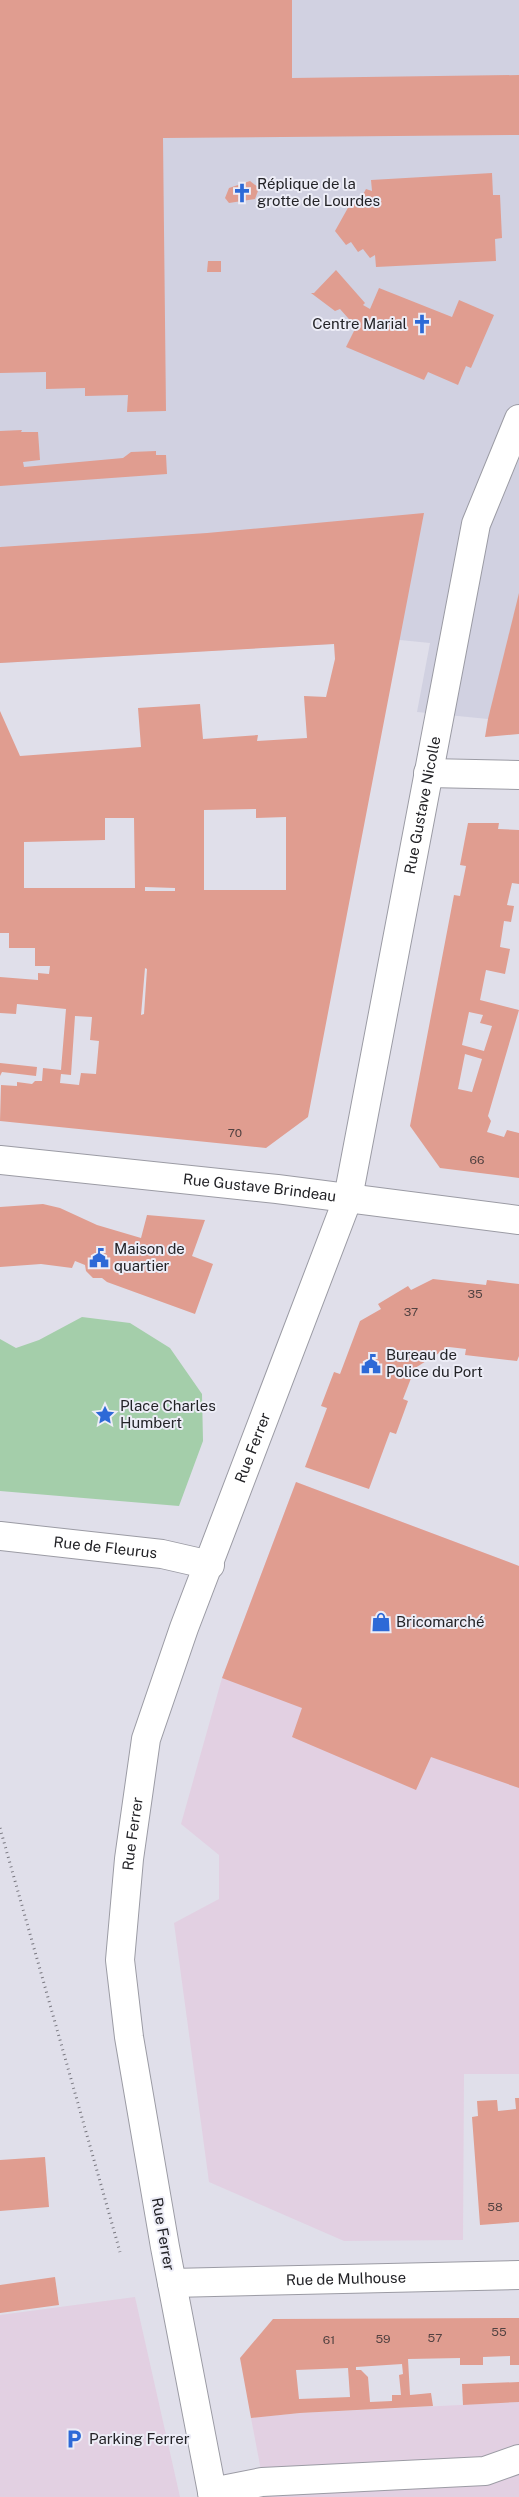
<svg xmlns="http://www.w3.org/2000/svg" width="519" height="2497" viewBox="0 0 519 2497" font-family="'Public Sans',sans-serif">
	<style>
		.commercial { fill: #e2d0e2 }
		.built { fill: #d1d1e1 }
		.green { fill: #a4ceaa }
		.building { fill: #e09d90; fill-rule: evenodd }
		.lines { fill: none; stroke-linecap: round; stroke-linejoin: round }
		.minor-casing { stroke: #9b9ba4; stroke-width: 30 }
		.path { stroke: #797880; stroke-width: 3; stroke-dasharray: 1 4; stroke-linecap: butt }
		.minor { stroke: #fff; stroke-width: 28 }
		.labels { text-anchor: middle; stroke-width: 4; stroke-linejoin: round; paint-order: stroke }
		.number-label { font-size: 12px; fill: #524241 }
		.poi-label { font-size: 15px; fill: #232327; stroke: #ededf7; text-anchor: start }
		.street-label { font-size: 15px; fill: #232327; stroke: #ededf7 }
	</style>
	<rect width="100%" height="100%" fill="#e0dfea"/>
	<g class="commercial">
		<path d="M296,1482L519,1566V2074H464L463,2240L344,2241L209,2182L174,1923L219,1899V1855L181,1824L222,1678Z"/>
		<path d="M135,2297L180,2497H0V2315Z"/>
		<path d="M519,2402V2497H266L251,2418L300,2413Z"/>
	</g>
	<path class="built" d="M0,0H519V717L488,719L417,712L430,643L400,640L0,663Z"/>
	<path class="green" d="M82,1317L130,1323L170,1348L202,1394L203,1441L179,1506L0,1491V1339L16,1348L39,1340Z"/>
	<g class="building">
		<path d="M0,0H292V78L519,75V135L163,138L166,411L127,412L128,395L85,396V388L46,389V372L0,373Z"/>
		<path d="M492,173L493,195H500L502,238L495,239L496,261L376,267L375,255L370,258L363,249L358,252L351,242L346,245L335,231L354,197L360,200L366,189L372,191L371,180Z"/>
		<path d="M250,181L259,188L255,199L229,203L225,198L229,188Z"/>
		<path d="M208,261H221V272H207Z"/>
		<path d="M336,270L365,303L363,305L370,309L379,288L452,317L459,300L494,315L471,368L466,366L458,385L428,372L424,380L346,347L356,327L340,309L335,311L311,293H314Z"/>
		<path d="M22,430L21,432H38L40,460L23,462L24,467L123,458L131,452L156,451V455H166L167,474L0,486V431Z"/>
		<path d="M424,513L308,1117L266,1148L0,1121L1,1085L17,1086V1082L32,1084L35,1081H42L43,1068L61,1070L66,1009L17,1004L16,1014L0,1013V977L38,980V973L49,974L50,966H35V948H9V933H0V711L20,756L141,747L138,708L200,704L203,739L258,735L257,741L307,738L304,696L326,697L335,659L334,644L0,663V547L207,533ZM256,809V818L286,817V890H204V810ZM105,818H134L135,888H24V842L105,840ZM145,887L175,888V891H145ZM145,968L147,969L144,1014L141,1015ZM75,1016L92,1017L90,1040L99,1041L96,1074L81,1073L79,1085L60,1083L61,1074L71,1075Z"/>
		<path d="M519,593V734L485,737L488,719Z"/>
		<path d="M468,823H499L498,829L519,830V884L512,883L507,905L514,906L511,922L504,921L500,947L510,949L505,974L486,970L480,1000L519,1010L488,1116L491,1121L487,1132L504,1137L507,1130L519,1133V1178L440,1168L410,1126L454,895L460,896L466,866L460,865ZM469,1012L483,1015L480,1023L492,1026L484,1051L462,1045ZM465,1054L482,1059L472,1092L458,1089Z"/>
		<path d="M0,1063L37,1067L36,1076L2,1072L0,1076Z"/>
		<path d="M43,1204L60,1208L97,1225L141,1238L147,1215L205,1220L192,1256L213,1264L195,1314L107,1282L102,1278H93L86,1271L85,1265L75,1261L72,1268L41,1264L0,1267V1207Z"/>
		<path d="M433,1279L486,1285L487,1280L519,1284V1356L517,1361L465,1355L466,1349L449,1347L415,1368L403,1399L408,1401L396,1434L390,1432L369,1489L305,1467L327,1408L321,1406L334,1372L340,1374L360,1321L381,1309L378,1304L408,1286L411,1290Z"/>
		<path d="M296,1482L519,1566V1788L431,1757L416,1790L292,1737L302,1708L222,1678Z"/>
		<path d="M515,2098H519V2222L480,2225L472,2117L478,2116L477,2101L497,2100L498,2111L516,2109Z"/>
		<path d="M45,2157L49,2207L0,2211V2160Z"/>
		<path d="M55,2277L59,2305L0,2313V2285Z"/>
		<path d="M519,2318V2365H510V2356L483,2357V2365H460V2358L408,2359L410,2395L431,2393L433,2406L300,2413L251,2418L240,2358L273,2319ZM402,2364L403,2374L399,2375L401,2395H392V2401L370,2402L368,2377L361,2370H356V2367ZM348,2368L350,2397L299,2399L296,2370Z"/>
		<path d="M519,2382V2402L463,2405L462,2384Z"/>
	</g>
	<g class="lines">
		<defs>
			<g id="minor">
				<path d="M428,773L519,775"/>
				<path id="s1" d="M0,1160L277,1189L519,1220"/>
				<path id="s2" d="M0,1536L162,1554L210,1565"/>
				<path id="s3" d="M172,2283L519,2275"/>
				<path d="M212,2492L262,2482L485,2471L519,2459"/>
				<path id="s4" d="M213,2497L165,2247L129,2037L120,1960L129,1859L146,1739L184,1628L348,1198L476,524L519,419"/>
			</g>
		</defs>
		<use href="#minor" class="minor-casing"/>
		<path class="path" d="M0,1828L120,2252"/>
		<use href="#minor" class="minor"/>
	</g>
	<defs>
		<symbol id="church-bare" viewBox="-9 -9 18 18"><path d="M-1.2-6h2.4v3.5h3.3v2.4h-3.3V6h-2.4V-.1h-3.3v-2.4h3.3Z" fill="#2d69d7" stroke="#ededf7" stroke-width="2.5" paint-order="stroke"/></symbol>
		<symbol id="civic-bare" viewBox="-9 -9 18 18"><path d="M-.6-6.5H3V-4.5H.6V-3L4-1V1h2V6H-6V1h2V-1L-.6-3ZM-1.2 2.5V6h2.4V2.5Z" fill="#2d69d7" stroke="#ededf7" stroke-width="2.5" paint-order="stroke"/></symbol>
		<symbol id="sight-bare" viewBox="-9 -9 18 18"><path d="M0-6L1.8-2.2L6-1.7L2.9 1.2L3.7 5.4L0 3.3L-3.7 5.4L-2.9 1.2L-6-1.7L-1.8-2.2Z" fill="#2d69d7" stroke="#ededf7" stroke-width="2.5" paint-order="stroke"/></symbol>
		<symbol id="shop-bare" viewBox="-9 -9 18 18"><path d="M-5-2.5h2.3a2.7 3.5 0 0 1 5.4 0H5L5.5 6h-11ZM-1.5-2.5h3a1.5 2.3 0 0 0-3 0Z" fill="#2d69d7" stroke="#ededf7" stroke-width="2.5" paint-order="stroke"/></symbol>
		<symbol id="parking-bare" viewBox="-9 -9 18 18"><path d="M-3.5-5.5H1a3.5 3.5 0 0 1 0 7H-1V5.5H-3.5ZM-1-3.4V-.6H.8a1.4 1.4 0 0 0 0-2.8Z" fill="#2d69d7" stroke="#ededf7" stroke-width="2.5" paint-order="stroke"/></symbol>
	</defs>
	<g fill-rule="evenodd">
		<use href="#church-bare" x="228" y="179" width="28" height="28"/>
		<use href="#church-bare" x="408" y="310" width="28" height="28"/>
		<use href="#civic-bare" x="85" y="1244" width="28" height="28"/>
		<use href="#civic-bare" x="357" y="1350" width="28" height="28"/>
		<use href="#sight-bare" x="91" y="1401" width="28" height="28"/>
		<use href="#shop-bare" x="367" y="1608" width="28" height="28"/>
		<use href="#parking-bare" x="60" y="2425" width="28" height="28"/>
	</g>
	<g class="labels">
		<g class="number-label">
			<text x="235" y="1137">70</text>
			<text x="477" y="1164">66</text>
			<text x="475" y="1298">35</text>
			<text x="411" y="1316">37</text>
			<text x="495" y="2211">58</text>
			<text x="499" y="2336">55</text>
			<text x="435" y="2342">57</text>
			<text x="383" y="2343">59</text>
			<text x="329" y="2344">61</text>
		</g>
		<g class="poi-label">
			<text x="257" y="189">Réplique de la<tspan x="257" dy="17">grotte de Lourdes</tspan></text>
			<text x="407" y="329" text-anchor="end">Centre Marial</text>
			<text x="114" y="1254">Maison de<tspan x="114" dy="17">quartier</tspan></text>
			<text x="386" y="1360">Bureau de<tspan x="386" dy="17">Police du Port</tspan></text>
			<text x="120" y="1411">Place Charles<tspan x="120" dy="17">Humbert</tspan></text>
			<text x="396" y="1627">Bricomarché</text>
			<text x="89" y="2444">Parking Ferrer</text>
		</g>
		<g class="street-label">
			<text dy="5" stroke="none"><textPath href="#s4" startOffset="1745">Rue Gustave Nicolle</textPath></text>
			<text dy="5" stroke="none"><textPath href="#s1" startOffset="261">Rue Gustave Brindeau</textPath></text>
			<text dy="5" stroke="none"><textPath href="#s4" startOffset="1078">Rue Ferrer</textPath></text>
			<text dy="5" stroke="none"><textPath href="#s2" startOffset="106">Rue de Fleurus</textPath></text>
			<text dy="5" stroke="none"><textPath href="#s4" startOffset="672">Rue Ferrer</textPath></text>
			<text transform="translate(163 2234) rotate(80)" y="5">Rue Ferrer</text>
			<text dy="5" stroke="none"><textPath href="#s3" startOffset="174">Rue de Mulhouse</textPath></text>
		</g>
	</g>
</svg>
